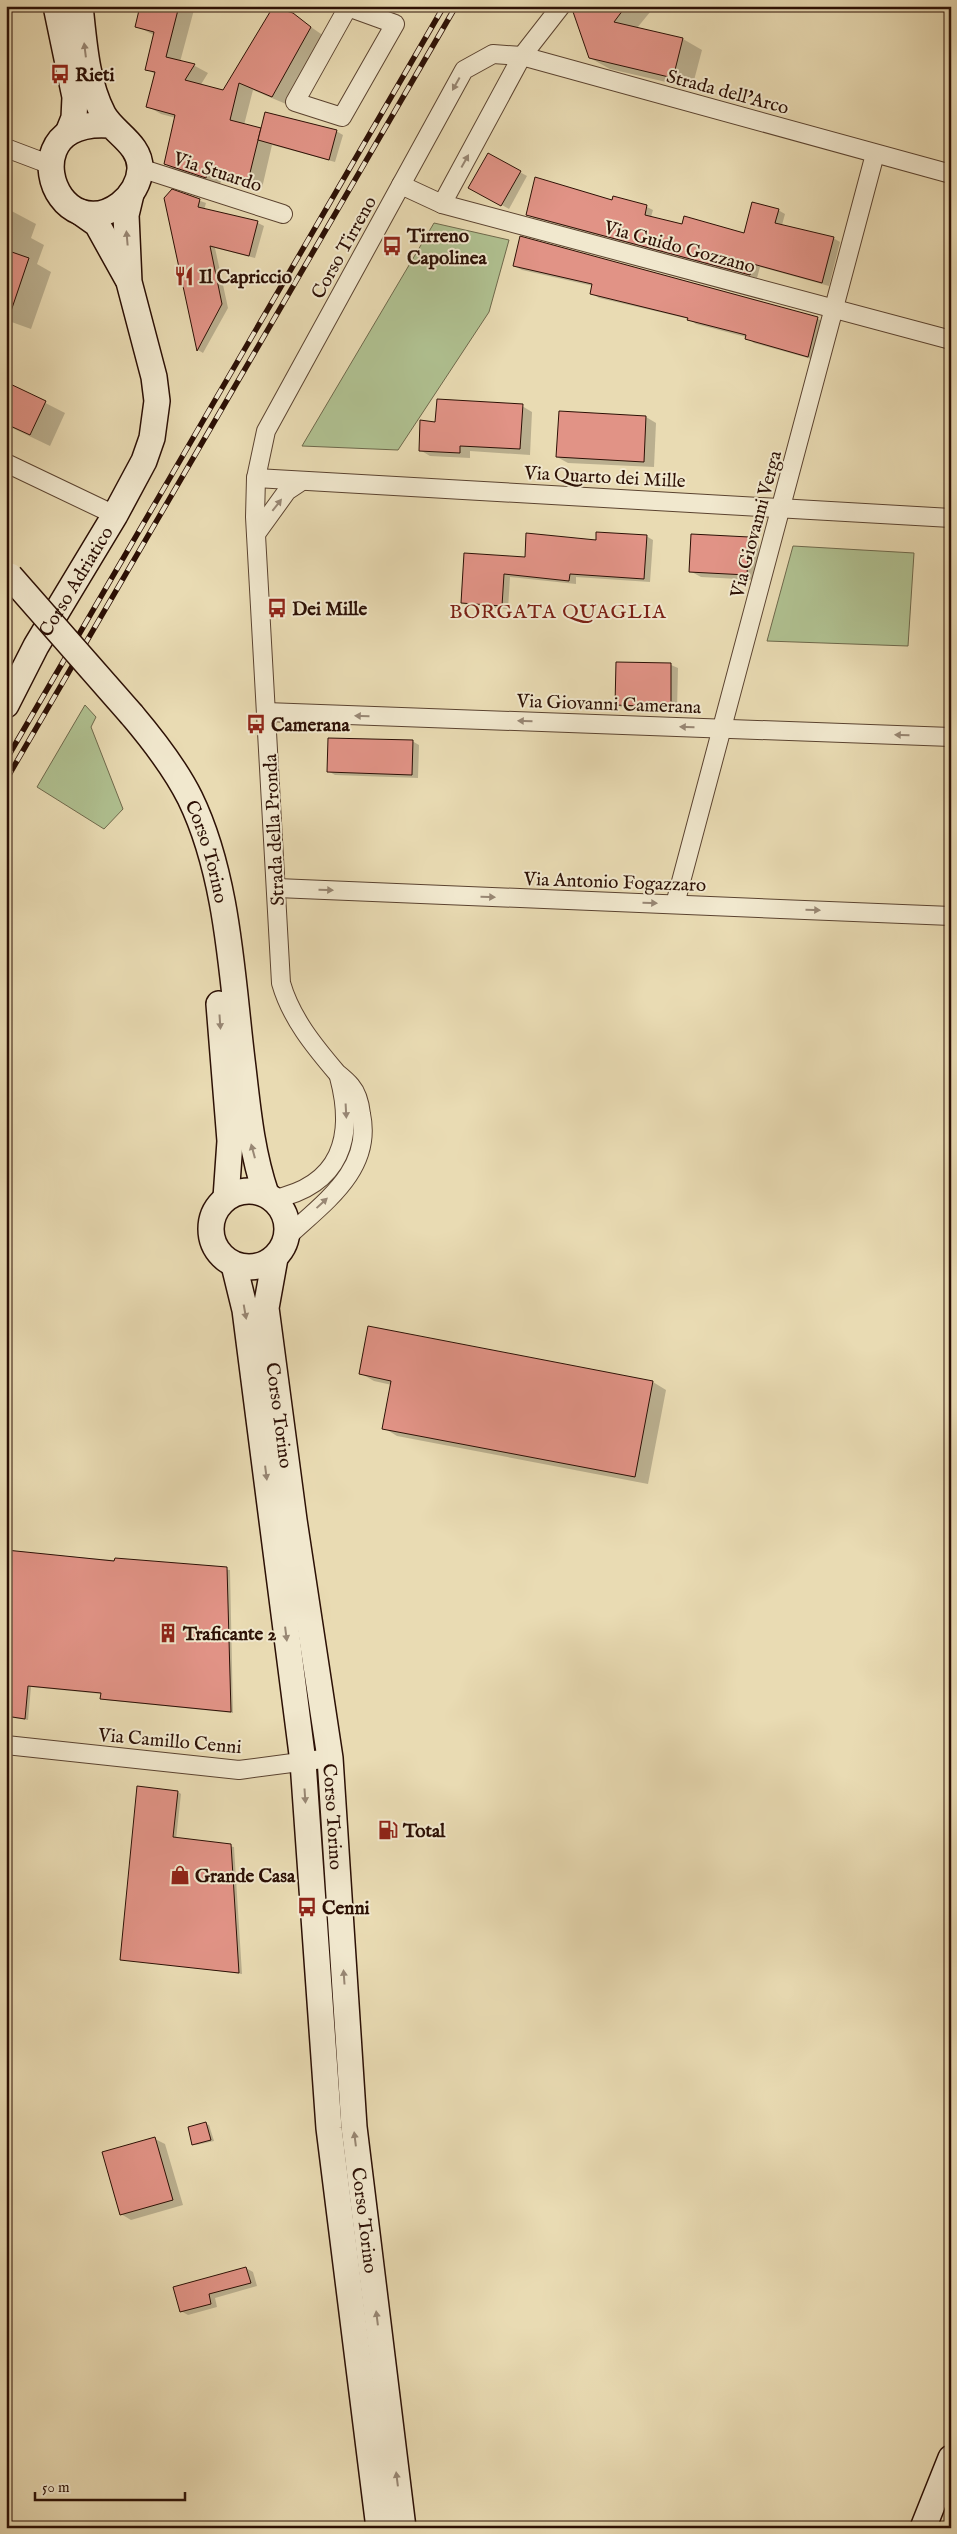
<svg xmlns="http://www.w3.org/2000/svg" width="957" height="2534" viewBox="0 0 957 2534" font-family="'IM FELL English',serif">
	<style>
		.green { fill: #b0c191; stroke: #6e684b }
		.shadow { fill: #0003 }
		.building { fill: #e19386; stroke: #2c1005 }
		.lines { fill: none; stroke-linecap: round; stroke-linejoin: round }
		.street-casing { stroke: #5b4330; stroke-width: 20 }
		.secondary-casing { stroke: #2c1005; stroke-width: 28 }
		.street { stroke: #f1e8ce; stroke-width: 18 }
		.secondary { stroke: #f1e8ce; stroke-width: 25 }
		.rail-casing { stroke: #2c1005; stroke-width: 5.5 }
		.rail { stroke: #f1e8ce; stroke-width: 4; stroke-dasharray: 11; stroke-linecap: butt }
		.secondary-bridge-casing { stroke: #2c1005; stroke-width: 28; stroke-linecap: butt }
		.secondary-bridge { stroke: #f1e8ce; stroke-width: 25 }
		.oneway { fill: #988774 }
		.labels { text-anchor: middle; stroke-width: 4; stroke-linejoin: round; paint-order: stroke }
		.poi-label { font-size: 19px; font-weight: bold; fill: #2c1005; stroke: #f1e8ce; text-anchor: start }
		.street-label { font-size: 19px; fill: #2c1005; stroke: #f1e8ce }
		.neighbourhood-label { font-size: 20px; letter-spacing: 1px; fill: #7a1f14; stroke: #f1e8ce }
	</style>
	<rect width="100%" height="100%" fill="#e9dbb3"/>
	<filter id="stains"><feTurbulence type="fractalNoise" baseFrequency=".004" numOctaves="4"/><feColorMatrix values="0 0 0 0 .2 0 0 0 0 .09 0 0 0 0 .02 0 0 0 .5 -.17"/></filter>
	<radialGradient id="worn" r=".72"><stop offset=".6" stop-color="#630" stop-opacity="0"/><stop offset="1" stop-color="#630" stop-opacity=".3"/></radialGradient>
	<g class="green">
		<path d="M434,223L509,240L489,312L398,450L302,446Z"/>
		<path d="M793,546L914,553L908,646L767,641Z"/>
		<path d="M85,705L96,717L91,727L123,809L104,829L37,787Z"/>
	</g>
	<g class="shadow">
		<path d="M142,6H195L180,62L195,66L208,73L200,86L224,92L292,14L324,36L286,104L253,90L244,125L260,130L336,131L343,135L335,162L272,145L262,188L222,176L220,185L179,172L165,164L176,118L161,114L147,106L155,74L146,69L154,35L136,26Z"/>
		<path d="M576,6H655L637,28L683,39L702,50L692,88L610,69L590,58Z"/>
		<path d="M489,155L527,176L509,209L470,187Z"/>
		<path d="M172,191L206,203L204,210L258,223L264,226L255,258L215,248L228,308L203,353L198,350L165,199Z"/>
		<path d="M613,202L647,207L653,210L651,217L683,225L745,234L778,210L785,214L782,225L833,238L840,242L829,286L760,267L757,278L534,218L527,215Z"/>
		<path d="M6,208L36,224L31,238L44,245L37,264L51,272L31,329L6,320Z"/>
		<path d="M521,238L818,319L825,323L815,360L754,343L746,337L696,324L689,319L599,298L591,293L593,286L522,270L514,266Z"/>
		<path d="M6,383L65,413L50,446L6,425Z"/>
		<path d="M522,406L532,412L530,455L470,451V458L430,456L420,450L437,423Z"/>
		<path d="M560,413L646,417L656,423L654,467L568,463L557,457Z"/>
		<path d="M646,536L653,540L650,582L576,577V584L510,577L508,609L469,606L462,603L526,558Z"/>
		<path d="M749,539L759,545L757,580L701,577L690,571Z"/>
		<path d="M617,663L671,665L678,668L677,710L623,708L616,704Z"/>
		<path d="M412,741L419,745L418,778L335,775L328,771Z"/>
		<path d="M369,1328L653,1382L666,1390L648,1484L397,1436L384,1428L392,1385L374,1381L360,1373Z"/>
		<path d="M6,1551L230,1570L233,1713L105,1700L102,1699V1694L31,1687L28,1720L6,1717Z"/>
		<path d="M178,1792L181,1794L176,1839L234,1847L242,1974L122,1959Z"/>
		<path d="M206,2124L209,2125L214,2141L196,2145L193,2144Z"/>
		<path d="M155,2139L165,2144L183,2205L131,2220L121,2214Z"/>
		<path d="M246,2268L253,2272L257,2286L215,2298L217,2307L188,2315L181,2311Z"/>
	</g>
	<g class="building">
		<path d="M140,6H179L166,57L195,64L185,80L223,90L273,7L293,13L311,27L272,97L239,83L230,120L261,128L248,181L208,169L206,178L164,164L175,115L146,107L155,72L145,70L154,32L135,27Z"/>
		<path d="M571,6H626L614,22L683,38L673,78L589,58Z"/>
		<path d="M265,112L337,130L329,160L258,140Z"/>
		<path d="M488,153L521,171L501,206L468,188Z"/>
		<path d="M535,177L612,200L613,196L647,205L645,215L682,224L684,216L744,233L752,202L779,209L775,223L834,237L822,283L753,264L750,275L526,215Z"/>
		<path d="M172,189L200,199L198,207L258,221L249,256L210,246L222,304L197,351L164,198Z"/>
		<path d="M520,236L818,317L808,357L745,339L746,335L687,320L688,318L590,294L592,284L513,266Z"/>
		<path d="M6,250L29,258L9,317H6Z"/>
		<path d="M6,382L46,401L30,435L6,424Z"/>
		<path d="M437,399L523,404L520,449L460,446V453L419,451L420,420L435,422Z"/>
		<path d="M559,411L646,416L644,462L556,457Z"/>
		<path d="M596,532L647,535L644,579L570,574L569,581L504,574L502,606L461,603L464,553L525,557L526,533L596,540Z"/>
		<path d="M691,534L749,537L747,575L689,572Z"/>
		<path d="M616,662L671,663V707L615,705Z"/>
		<path d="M328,738L413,740L412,775L327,772Z"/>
		<path d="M368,1326L653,1381L635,1477L382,1429L391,1381L359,1374Z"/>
		<path d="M6,1550L114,1561L115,1558L227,1567L231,1712L100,1699L101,1693L28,1686L25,1719L6,1716Z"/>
		<path d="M137,1786L178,1791L173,1837L231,1844L239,1973L120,1960Z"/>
		<path d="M206,2122L211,2140L192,2145L188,2127Z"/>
		<path d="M155,2137L173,2200L120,2215L102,2152Z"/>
		<path d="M246,2267L251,2283L209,2294L211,2304L180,2312L173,2287Z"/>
	</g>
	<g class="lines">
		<defs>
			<g id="street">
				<path d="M345,6L348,7L395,24L342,117L295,102L348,7"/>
				<path d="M6,148L51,165"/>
				<path d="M140,168L283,214"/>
				<path d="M401,185L442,204L951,340"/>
				<path d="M442,204L522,56L561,6"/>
				<path d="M6,463L115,515"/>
				<path d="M256,478L951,518"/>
				<path d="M256,534L287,491L302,481"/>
				<path d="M266,712L951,737"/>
				<path d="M277,888L951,916"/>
				<path d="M675,904L875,154"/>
				<path d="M274,1199C341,1185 355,1137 339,1077"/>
				<path d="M287,1237C323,1203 373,1170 361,1114C360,1105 357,1093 351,1086C347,1081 342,1077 337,1073C314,1046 291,1018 281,983L255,517L256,478L266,431L464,70L493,54L522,56L951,174"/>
				<path d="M6,1745L239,1770L330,1758"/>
			</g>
			<g id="secondary">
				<path d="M56,6L75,97L74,118L68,133"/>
				<path d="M80,6C84,42 86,81 103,114C113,133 141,144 140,169C139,196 108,222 80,212C49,200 39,150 70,132C82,125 97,124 110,125"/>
				<path d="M80,212L97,224L127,278"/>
				<path id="s1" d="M6,705L36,646L115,515L144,461L152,438L157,401L154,377L129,282L126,215L131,194"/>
				<path id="s2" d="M132,715C154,741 175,768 190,798C229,878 232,981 243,1068C248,1112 252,1153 266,1194"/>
				<path d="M219,1004L230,1141L226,1198"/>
				<circle cx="249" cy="1229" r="38"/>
				<path id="s3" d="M275,1258L266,1308L294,1520L330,1758L354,2127L403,2528"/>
				<path d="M234,1265L245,1310L303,1762L329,2128L379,2528"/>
				<path d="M923,2528L951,2458"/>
			</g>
		</defs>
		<use href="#street" class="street-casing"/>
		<use href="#secondary" class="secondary-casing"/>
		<use href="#street" class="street"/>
		<use href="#secondary" class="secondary"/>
		<defs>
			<g id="rail">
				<path d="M6,760L444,6"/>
				<path d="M6,780L456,6"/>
			</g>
		</defs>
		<use href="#rail" class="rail-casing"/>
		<use href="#rail" class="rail"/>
		<defs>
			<path id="secondary-bridge" d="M10,576L132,715"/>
		</defs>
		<use href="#secondary-bridge" class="secondary-bridge-casing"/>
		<use href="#secondary-bridge" class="secondary-bridge"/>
	</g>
	<defs><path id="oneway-solid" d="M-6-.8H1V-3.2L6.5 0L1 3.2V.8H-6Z" transform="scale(1.25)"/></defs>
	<g class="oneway">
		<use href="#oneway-solid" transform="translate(85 50) rotate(-97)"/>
		<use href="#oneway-solid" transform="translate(456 84) rotate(119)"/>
		<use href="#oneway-solid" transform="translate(465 161) rotate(-61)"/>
		<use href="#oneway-solid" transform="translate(127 238) rotate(-95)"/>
		<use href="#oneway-solid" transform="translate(277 505) rotate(-52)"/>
		<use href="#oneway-solid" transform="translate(362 716) rotate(-178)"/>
		<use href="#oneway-solid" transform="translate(525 721) rotate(-178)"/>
		<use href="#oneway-solid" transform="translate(687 727) rotate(-178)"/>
		<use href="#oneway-solid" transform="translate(902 735) rotate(-178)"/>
		<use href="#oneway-solid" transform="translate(326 890) rotate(2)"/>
		<use href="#oneway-solid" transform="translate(488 897) rotate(2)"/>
		<use href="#oneway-solid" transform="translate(650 903) rotate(2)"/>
		<use href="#oneway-solid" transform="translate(813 910) rotate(2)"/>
		<use href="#oneway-solid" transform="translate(220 1022) rotate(86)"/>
		<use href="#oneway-solid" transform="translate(346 1111) rotate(87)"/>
		<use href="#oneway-solid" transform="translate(253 1151) rotate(-105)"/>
		<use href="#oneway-solid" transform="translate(322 1203) rotate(-43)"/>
		<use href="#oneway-solid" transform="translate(245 1312) rotate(80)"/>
		<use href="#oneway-solid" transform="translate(266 1473) rotate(83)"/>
		<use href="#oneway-solid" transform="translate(286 1634) rotate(83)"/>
		<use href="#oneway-solid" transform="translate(305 1796) rotate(86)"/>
		<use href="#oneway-solid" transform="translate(344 1977) rotate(-94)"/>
		<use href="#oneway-solid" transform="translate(355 2139) rotate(-97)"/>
		<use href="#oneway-solid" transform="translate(377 2318) rotate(-97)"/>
		<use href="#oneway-solid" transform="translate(397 2479) rotate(-97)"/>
	</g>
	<defs>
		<symbol id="bus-bare" viewBox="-9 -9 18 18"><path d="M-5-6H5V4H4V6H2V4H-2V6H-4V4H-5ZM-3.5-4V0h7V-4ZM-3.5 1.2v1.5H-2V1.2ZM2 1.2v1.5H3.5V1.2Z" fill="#8f2418" stroke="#f1e8ce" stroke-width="2.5" paint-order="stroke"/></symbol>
		<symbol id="restaurant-bare" viewBox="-9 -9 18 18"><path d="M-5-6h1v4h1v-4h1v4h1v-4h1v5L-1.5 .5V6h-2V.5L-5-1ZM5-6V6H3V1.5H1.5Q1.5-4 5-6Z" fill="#8f2418" stroke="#f1e8ce" stroke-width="2.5" paint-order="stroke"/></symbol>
		<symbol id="building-bare" viewBox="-9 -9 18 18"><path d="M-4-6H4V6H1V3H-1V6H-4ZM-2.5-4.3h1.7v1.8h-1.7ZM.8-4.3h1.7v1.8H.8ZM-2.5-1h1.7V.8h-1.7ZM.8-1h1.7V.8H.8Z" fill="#8f2418" stroke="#f1e8ce" stroke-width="2.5" paint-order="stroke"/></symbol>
		<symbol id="fuel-bare" viewBox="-9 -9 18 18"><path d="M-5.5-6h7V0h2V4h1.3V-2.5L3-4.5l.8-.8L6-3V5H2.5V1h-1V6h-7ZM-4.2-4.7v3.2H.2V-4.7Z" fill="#8f2418" stroke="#f1e8ce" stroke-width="2.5" paint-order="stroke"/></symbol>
		<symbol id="shop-bare" viewBox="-9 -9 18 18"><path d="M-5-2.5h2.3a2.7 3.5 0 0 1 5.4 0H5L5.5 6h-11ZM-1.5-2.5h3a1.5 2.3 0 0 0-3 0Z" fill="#8f2418" stroke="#f1e8ce" stroke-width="2.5" paint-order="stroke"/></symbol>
	</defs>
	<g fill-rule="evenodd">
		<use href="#bus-bare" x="46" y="60" width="28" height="28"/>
		<use href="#bus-bare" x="378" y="232" width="28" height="28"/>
		<use href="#restaurant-bare" x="170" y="262" width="28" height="28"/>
		<use href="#bus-bare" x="263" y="594" width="28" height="28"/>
		<use href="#bus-bare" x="242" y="710" width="28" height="28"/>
		<use href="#building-bare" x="154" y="1619" width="28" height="28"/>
		<use href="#fuel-bare" x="374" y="1816" width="28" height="28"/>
		<use href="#shop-bare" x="166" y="1861" width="28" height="28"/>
		<use href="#bus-bare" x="293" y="1893" width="28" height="28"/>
	</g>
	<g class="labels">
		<g class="poi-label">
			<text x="75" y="81">Rieti</text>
			<text x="407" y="242">Tirreno<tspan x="407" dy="22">Capolinea</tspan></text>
			<text x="199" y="283">Il Capriccio</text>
			<text x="292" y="615">Dei Mille</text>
			<text x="271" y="731">Camerana</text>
			<text x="183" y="1640">Traficante 2</text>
			<text x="403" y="1837">Total</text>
			<text x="195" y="1882">Grande Casa</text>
			<text x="322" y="1914">Cenni</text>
		</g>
		<g class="street-label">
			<text transform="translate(728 91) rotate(15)" y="7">Strada dell'Arco</text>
			<text transform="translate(218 171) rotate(18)" y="7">Via Stuardo</text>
			<text transform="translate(680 246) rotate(15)" y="7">Via Guido Gozzano</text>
			<text transform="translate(343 247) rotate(-61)" y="7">Corso Tirreno</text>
			<text transform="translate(605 476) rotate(3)" y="7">Via Quarto dei Mille</text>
			<text transform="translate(755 524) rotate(-75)" y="7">Via Giovanni Verga</text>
			<text dy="7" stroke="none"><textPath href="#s1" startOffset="142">Corso Adriatico</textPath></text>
			<text transform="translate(609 703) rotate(2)" y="7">Via Giovanni Camerana</text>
			<text transform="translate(273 830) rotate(-93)" y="7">Strada della Pronda</text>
			<text dy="7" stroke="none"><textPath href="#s2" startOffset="158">Corso Torino</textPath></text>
			<text transform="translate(615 881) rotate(2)" y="7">Via Antonio Fogazzaro</text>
			<text dy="7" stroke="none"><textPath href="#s3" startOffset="159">Corso Torino</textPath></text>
			<text transform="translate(170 1740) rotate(5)" y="7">Via Camillo Cenni</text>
			<text dy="7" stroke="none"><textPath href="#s3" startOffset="564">Corso Torino</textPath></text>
			<text dy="7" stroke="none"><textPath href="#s3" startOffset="969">Corso Torino</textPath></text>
		</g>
		<g class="neighbourhood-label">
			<text x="558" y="618">BORGATA QUAGLIA</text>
		</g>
	</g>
	<rect width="957" height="2534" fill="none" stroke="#e9dbb3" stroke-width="25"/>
	<rect x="8" y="8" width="942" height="2519" fill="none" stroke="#2c1005" stroke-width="2.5"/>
	<rect x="12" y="12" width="932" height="2509" fill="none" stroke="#2c1005"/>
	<path d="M35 2492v8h150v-8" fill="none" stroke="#2c1005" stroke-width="2.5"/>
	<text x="42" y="2492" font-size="15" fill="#2c1005" stroke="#f1e8ce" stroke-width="4" paint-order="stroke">50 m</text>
	<rect width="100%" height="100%" filter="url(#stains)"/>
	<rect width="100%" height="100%" fill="url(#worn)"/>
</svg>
